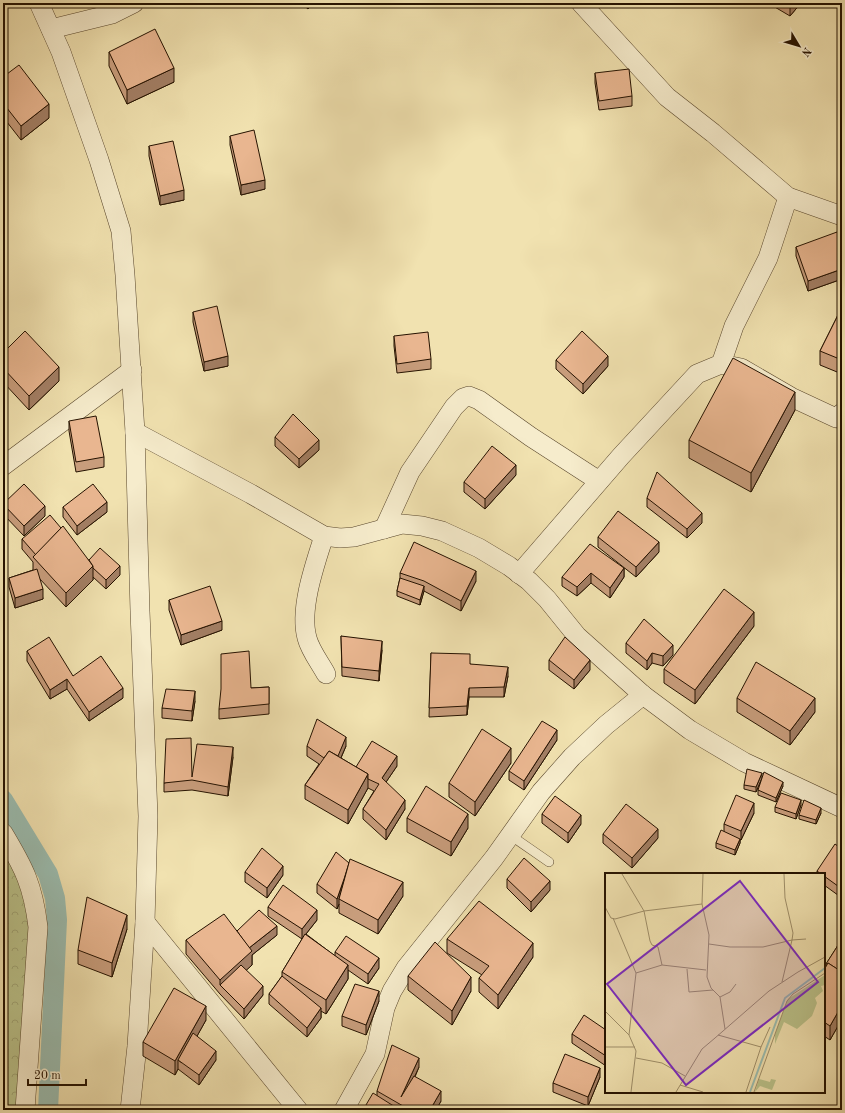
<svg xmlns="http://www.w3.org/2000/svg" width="845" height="1113" viewBox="0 0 845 1113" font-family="'Old Standard TT',serif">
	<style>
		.forest { fill: url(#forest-crowns); stroke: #706a46 }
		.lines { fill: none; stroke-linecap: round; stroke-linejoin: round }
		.canal { stroke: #9bbdb0; stroke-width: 20 }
		.service-casing { stroke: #58462c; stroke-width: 10 }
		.minor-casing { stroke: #58462c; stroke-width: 20 }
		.service { stroke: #f6eccc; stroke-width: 9 }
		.minor { stroke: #f6eccc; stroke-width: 19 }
		.wall { fill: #c89d7c; stroke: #251200 }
		.shaded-wall { fill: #a37f65; stroke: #251200 }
		.building { fill: #e9b690; stroke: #251200 }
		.inset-river { fill: none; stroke: #9bbdb0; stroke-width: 2 }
		.inset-road { fill: none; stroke: #9f8f6a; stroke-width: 1 }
		.view { fill: #7b2cbf; fill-opacity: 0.15; stroke: #7b2cbf; stroke-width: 2 }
		.inset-edge { fill: none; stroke: #251200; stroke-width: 2 }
	</style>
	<defs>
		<pattern id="forest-crowns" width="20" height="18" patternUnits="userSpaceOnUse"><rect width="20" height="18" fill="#bbc38b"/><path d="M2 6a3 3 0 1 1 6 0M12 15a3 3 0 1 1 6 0" fill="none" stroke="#a1a676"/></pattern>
	</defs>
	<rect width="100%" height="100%" fill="#f1e2b0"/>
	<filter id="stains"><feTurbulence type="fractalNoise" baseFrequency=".005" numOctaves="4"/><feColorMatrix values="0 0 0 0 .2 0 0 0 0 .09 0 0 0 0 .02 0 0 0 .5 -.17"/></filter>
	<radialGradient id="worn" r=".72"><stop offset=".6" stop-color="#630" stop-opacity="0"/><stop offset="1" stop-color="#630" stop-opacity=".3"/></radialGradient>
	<path class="forest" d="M3,838L35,924L18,1110H3Z"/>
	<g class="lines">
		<path class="canal" d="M3,800L48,874L55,898L57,920L48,1110"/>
		<defs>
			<path id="service" d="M510,835L549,862"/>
			<g id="minor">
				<path d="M39,3L61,52L99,160L121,231L125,275L135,432L140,611L148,816L145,922L137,1046L130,1110"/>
				<path d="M581,3L667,97L713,133L788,197L842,216"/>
				<path d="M51,29L112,14L134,3"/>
				<path d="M721,364L734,326L768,258L788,197"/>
				<path d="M135,432L251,494L324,536L340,538L354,537L402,524L422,526L442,531L479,548L509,566L529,581L547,599L577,636L643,695L690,730L744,762L842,808"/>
				<path d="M3,466L132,370"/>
				<path d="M384,529L410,472L454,407L463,398L469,396L479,400L531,437L599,481"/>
				<path d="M324,536C315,564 299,609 307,638C310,650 320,663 326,674"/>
				<path d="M519,574L621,456L697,374L721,364L741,368L791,397L836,418L842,413"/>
				<path d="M3,833C24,868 33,885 38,927L25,1110"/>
				<path d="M145,922L298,1110"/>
				<path d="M344,1110L375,1054L385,1008L392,991L406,968L494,858L541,792L572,757L606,725L643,695"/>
			</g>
		</defs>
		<use href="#service" class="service-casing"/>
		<use href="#minor" class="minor-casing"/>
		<use href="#service" class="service"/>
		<use href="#minor" class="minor"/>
	</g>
	<g class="wall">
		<path d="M301,3H313L308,9Z"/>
		<path d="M768,3H801L790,16Z"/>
		<path d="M109,52L174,82L127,104L109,66Z"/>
		<path d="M595,73L632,96V106L599,110L595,83Z"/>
		<path d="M3,77L49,118L21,140L3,117Z"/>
		<path d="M230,136L265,189L241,195L230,145Z"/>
		<path d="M149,146L184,200L160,205L149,156Z"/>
		<path d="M842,246V279L808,291L796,256V247Z"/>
		<path d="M842,307V374L820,365V351Z"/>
		<path d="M193,312L228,366L204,371L193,322Z"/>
		<path d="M394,336L431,359V369L397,373L394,346Z"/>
		<path d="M3,353L59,381L29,410L3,382Z"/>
		<path d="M556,360L608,366L583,394L556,369Z"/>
		<path d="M795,410L751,492L689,458V440Z"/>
		<path d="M69,421L104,457V467L76,472L69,431Z"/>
		<path d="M275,437L319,450L299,468L275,446Z"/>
		<path d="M516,475L485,509L464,492V482Z"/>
		<path d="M647,498L702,523L687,538L647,507Z"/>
		<path d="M3,504L45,516L24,536L3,514Z"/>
		<path d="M63,507L107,512L77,535L63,517Z"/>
		<path d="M598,537L659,552L636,577L598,547Z"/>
		<path d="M22,539L89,560L120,575L106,589L93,577V580L66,607L39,578L43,599L15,608L9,587V578L33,570V562L22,549Z"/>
		<path d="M624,568V577L610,598L591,583L577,596L562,586V577Z"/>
		<path d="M400,573L476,581L461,611L424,591L420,605L397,596V591L400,578Z"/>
		<path d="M169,600L222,630L181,645L169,610Z"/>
		<path d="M754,626L695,704L664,683V669Z"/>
		<path d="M341,636L382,650L379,681L342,676Z"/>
		<path d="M626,643L673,655L663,666L652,663L647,670L626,653Z"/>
		<path d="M27,651L73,676L123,698L89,721L67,689L50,699L27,661Z"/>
		<path d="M431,653L470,664L508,676L504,697H469L467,715L429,717Z"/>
		<path d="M549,660L590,670L574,689L549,670Z"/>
		<path d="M269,687V714L219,719V709L251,688Z"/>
		<path d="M737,698L815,712L790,745L737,712Z"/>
		<path d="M195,701L192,721L162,718V708Z"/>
		<path d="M557,740L524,790L509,780V771Z"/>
		<path d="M307,746H346L341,758L356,767L397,766L386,782L405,809L386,840L363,819V809L374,791L368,788L348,824L305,799V785L319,764L307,756Z"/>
		<path d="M233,757L228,796L192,790L164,792V783L192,777Z"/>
		<path d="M511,763L475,816L449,797V783Z"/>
		<path d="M762,778L756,792L744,789V785Z"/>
		<path d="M783,786L776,802L758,795V790Z"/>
		<path d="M801,805L796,819L775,812V807Z"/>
		<path d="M754,813L741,840H740V843L735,855L716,848V843L724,832V824Z"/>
		<path d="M821,813L816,824L799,819V815Z"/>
		<path d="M542,814L581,824L568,843L542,823Z"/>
		<path d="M407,818L468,828L451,856L407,832Z"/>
		<path d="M603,834L658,838L632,868L603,843Z"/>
		<path d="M842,849V898L824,885V874H817V871Z"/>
		<path d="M349,863L403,896L378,934L339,913V904L337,909L317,893V884Z"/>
		<path d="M245,872L283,875L267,898L245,882Z"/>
		<path d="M507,879L550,890L531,912L507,888Z"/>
		<path d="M268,907L317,920L306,934L335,956V952L379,968L368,984L348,970V979L326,1014L321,1011V1018L307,1037L269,1004V994L282,976V972L304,936L302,939L268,916Z"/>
		<path d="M127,929L112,977L78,964V950Z"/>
		<path d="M237,931L277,935L252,955V965L246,970L263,995L244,1019L220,994L186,954V940Z"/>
		<path d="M447,939L533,957L498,1009L479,992V978L482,975L447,953Z"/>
		<path d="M842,939V1019L830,1040L824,1036V970L826,966V964Z"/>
		<path d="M408,976L471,991L452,1025L408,990Z"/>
		<path d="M379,1001L366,1035L342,1026V1016Z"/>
		<path d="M206,1020L197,1036L216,1060L199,1085L178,1069L175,1075L143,1056V1042Z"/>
		<path d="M606,1030V1066L572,1043V1034Z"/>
		<path d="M842,1044V1059L839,1057V1047Z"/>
		<path d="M419,1067L415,1077L441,1101L436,1110H363L377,1096V1091Z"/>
		<path d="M600,1077L588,1106L553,1092V1083Z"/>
	</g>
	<g class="shaded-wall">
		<path d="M308,3H313L308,9Z"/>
		<path d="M790,3H801L790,16Z"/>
		<path d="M174,68V82L127,104V90Z"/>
		<path d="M49,104V118L21,140V126Z"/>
		<path d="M265,180V189L241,195V185Z"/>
		<path d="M184,190V200L160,205V196Z"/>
		<path d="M842,269V279L808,291V281Z"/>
		<path d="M228,356V366L204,371V362Z"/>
		<path d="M608,356V366L583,394V384Z"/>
		<path d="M59,367V381L29,410V396Z"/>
		<path d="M795,392V410L751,492V473Z"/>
		<path d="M319,440V450L299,468V459Z"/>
		<path d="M516,465V475L485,509V499Z"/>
		<path d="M107,502V512L77,535V526Z"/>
		<path d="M45,506V516L24,536V526Z"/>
		<path d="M702,513V523L687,538V529Z"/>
		<path d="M659,542V552L636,577V567Z"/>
		<path d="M93,566V580L66,607V593Z"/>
		<path d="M120,566V575L106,589V580Z"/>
		<path d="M624,568V577L610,598V588Z"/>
		<path d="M476,571V581L461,611V601Z"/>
		<path d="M591,573V583L577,596V587Z"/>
		<path d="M424,586V591L420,605V600Z"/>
		<path d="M43,589V599L15,608V598Z"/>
		<path d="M754,612V626L695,704V690Z"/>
		<path d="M222,621V630L181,645V635Z"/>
		<path d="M382,641V650L379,681V671Z"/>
		<path d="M673,645V655L663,666V656Z"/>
		<path d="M652,653V663L647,670V661Z"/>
		<path d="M590,660V670L574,689V680Z"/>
		<path d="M508,667V676L504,697V687Z"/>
		<path d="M67,679V689L50,699V690Z"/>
		<path d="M123,688V698L89,721V712Z"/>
		<path d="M469,688V697L467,715V706Z"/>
		<path d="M195,691V701L192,721V711Z"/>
		<path d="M815,698V712L790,745V731Z"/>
		<path d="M557,730V740L524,790V781Z"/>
		<path d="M346,737V746L336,769V759Z"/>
		<path d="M233,747V757L228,796V787Z"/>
		<path d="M511,748V763L475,816V802Z"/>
		<path d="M397,756V766L382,788V778Z"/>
		<path d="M762,773V778L756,792V787Z"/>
		<path d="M368,774V788L348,824V810Z"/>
		<path d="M783,782V786L776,802V798Z"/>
		<path d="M405,800V809L386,840V830Z"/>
		<path d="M801,800V805L796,819V814Z"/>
		<path d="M754,803V813L741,840V831Z"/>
		<path d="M821,808V813L816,824V820Z"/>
		<path d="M468,814V828L451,856V842Z"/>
		<path d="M581,815V824L568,843V833Z"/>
		<path d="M658,829V838L632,868V858Z"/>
		<path d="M740,839V843L735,855V850Z"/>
		<path d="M350,864L339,899V904L337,909V899Z"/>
		<path d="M283,866V875L267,898V888Z"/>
		<path d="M550,881V890L531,912V902Z"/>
		<path d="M403,882V896L378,934V920Z"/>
		<path d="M317,910V920L302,939V929Z"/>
		<path d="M127,915V929L112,977V963Z"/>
		<path d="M277,926V935L252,955V965L225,990L220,985V980L249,948Z"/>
		<path d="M533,943V957L498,1009V995Z"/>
		<path d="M379,958V968L368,984V974Z"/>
		<path d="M348,965V979L326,1014V1000Z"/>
		<path d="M471,977V991L452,1025V1011Z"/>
		<path d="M263,986V995L244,1019V1009Z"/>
		<path d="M379,991V1001L366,1035V1025Z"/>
		<path d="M842,1005V1019L830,1040V1026Z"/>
		<path d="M206,1006V1020L182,1063L178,1060V1069L175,1075V1061Z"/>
		<path d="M321,1008V1018L307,1037V1028Z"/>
		<path d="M216,1051V1060L199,1085V1075Z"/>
		<path d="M419,1058V1067L401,1106V1097Z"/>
		<path d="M600,1068V1077L588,1106V1097Z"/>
		<path d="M441,1091V1101L436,1110H430Z"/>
	</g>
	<g class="building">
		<path d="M155,29L174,68L127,90L109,52Z"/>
		<path d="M19,65L49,104L21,126L3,103V77Z"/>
		<path d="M629,69L632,96L599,101L595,73Z"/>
		<path d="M254,130L265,180L241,185L230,136Z"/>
		<path d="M173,141L184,190L160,196L149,146Z"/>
		<path d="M837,232L842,246V269L808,281L796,247Z"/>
		<path d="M217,306L228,356L204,362L193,312Z"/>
		<path d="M842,307V360L820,351Z"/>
		<path d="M25,331L59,367L29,396L3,368V353Z"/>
		<path d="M582,331L608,356L583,384L556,360Z"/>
		<path d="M428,332L431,359L397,364L394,336Z"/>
		<path d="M733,358L795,392L751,473L689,440Z"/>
		<path d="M293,414L319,440L299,459L275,437Z"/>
		<path d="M96,416L104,457L76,462L69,421Z"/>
		<path d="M492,446L516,465L485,499L464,482Z"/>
		<path d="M657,472L702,513L687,529L647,498Z"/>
		<path d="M24,484L45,506L24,526L3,504Z"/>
		<path d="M93,484L107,502L77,526L63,507Z"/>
		<path d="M618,511L659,542L636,567L598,537Z"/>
		<path d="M50,515L61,528L36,555L22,539Z"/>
		<path d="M63,526L93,566L66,593L33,557Z"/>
		<path d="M414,542L476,571L461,601L424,581L400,573Z"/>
		<path d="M590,544L624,568L610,588L591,573L577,587L562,577Z"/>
		<path d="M100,548L120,566L106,580L93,568V566L89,560Z"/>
		<path d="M37,569L43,589L15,598L9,578Z"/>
		<path d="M400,578L424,586L420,600L397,591Z"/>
		<path d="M210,586L222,621L181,635L169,600Z"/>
		<path d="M724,589L754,612L695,690L664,669Z"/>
		<path d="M644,619L673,645L663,656L652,653L647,661L626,643Z"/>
		<path d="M341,636L382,641L379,671L342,667Z"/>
		<path d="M49,637L73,676L101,656L123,688L89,712L67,679L50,690L27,651Z"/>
		<path d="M565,637L590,660L574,680L549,660Z"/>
		<path d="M249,651L251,688L269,687V704L219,709L221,689V654Z"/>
		<path d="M431,653L470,654V664L508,667L504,687L469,688L467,706L429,708Z"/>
		<path d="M756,662L815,698L790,731L737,698Z"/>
		<path d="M166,689L195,691L192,711L162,708Z"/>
		<path d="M317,719L346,737L338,756L329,751L324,758L307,746Z"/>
		<path d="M542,721L557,730L524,781L509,771Z"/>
		<path d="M482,729L511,748L475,802L449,783Z"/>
		<path d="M191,738L192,777L197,744L233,747L228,787L192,780L164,783L166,739Z"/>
		<path d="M372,741L397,756L382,778L405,800L386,830L363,809L379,784L368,779V774L356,767Z"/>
		<path d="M329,751L368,774L348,810L305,785Z"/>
		<path d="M747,769L762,773L756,787L744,785Z"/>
		<path d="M764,772L783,782L776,798L758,790Z"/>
		<path d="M426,786L468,814L451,842L407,818Z"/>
		<path d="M781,793L801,800L796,814L775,807Z"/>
		<path d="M736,795L754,803L741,831L724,824Z"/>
		<path d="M555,796L581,815L568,833L542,814Z"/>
		<path d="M804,800L821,808L816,820L799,815Z"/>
		<path d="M626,804L658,829L632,858L603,834Z"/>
		<path d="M721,830L740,839L735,850L716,843Z"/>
		<path d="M835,844L842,849V889L824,876V874H821L817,871Z"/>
		<path d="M262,848L283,866L267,888L245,872Z"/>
		<path d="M336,852L349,863L344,879L337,899L317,884Z"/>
		<path d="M524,858L550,881L531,902L507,879Z"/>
		<path d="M350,859L403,882L378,920L339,899Z"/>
		<path d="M283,885L317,910L302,929L268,907Z"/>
		<path d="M87,897L127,915L112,963L78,950Z"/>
		<path d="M479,901L533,943L498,995L479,978L489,966L447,939Z"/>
		<path d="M259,910L277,926L249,948L237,931Z"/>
		<path d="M224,914L252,951L220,980L186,940Z"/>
		<path d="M305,934L348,965L326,1000L282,972Z"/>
		<path d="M346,936L379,958L368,974L335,952Z"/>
		<path d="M842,939V972L828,963L827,964H826Z"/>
		<path d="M435,942L471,977L452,1011L408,976Z"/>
		<path d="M828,963L842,972V1005L830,1026L824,1022V970Z"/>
		<path d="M241,965L263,986L244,1009L220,985Z"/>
		<path d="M282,976L321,1008L307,1028L269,994Z"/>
		<path d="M355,984L379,991L366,1025L342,1016Z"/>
		<path d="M174,988L206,1006L175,1061L143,1042Z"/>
		<path d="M584,1015L606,1030V1056L572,1034Z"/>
		<path d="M193,1033L216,1051L199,1075L178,1060Z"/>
		<path d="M842,1044V1050L839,1047Z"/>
		<path d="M392,1045L419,1058L401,1097L414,1076L441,1091L430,1110H410L377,1091Z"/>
		<path d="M565,1054L600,1068L588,1097L553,1083Z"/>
		<path d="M373,1093L400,1110H363Z"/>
	</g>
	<g transform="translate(605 873)">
		<rect width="220" height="220" fill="#f1e2b0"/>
		<path d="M220,102V112L216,113L218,118L210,125L212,130L207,143L192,156L179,149L170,171V161L183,126ZM154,206L165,209L166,206L171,207L167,217L155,213L150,219Z" fill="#bbc38b"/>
		<path class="inset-river" d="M145,219L180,125L220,95"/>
		<path class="inset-road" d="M17,1L39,38L45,68L47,72L53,74L57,92L101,97M98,1L97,31L104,62L102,104L106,115L115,124L120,156M179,1L180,25L188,60L187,67L201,66M0,34L6,45L10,46L39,38L97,31M8,45L31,100L24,162M104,71L125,74H158L187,67L177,109M82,96L84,119L108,117M31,100L57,92M115,124L125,119L131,111M0,138L24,162L31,178L26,219M113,162L156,174L141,219M0,174H30M156,174L165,154M31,185L57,190L80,203M75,212L98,219M71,219L97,176L110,165L164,118L193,99L220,84M149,219L182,128L188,121L220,100"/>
		<path class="view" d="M135,8L213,109L81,212L2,111Z"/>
		<rect width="220" height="220" class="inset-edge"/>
	</g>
	<rect width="845" height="1113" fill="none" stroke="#f1e2b0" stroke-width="16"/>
	<rect x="4" y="4" width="837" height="1105" fill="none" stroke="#251200" stroke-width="2"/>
	<rect x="8" y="8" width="829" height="1097" fill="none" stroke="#251200"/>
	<g transform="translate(799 46) rotate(128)" stroke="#f6eccc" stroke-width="3" paint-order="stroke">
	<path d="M0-3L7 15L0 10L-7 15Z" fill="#251200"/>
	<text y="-6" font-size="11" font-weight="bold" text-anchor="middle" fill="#251200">N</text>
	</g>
	<path d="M28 1079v6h58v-6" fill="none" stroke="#251200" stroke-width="2"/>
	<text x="34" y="1079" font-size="12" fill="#251200" stroke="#f6eccc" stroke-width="3" paint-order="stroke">20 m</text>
	<rect width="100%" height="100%" filter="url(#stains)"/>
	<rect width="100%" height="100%" fill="url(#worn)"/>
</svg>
